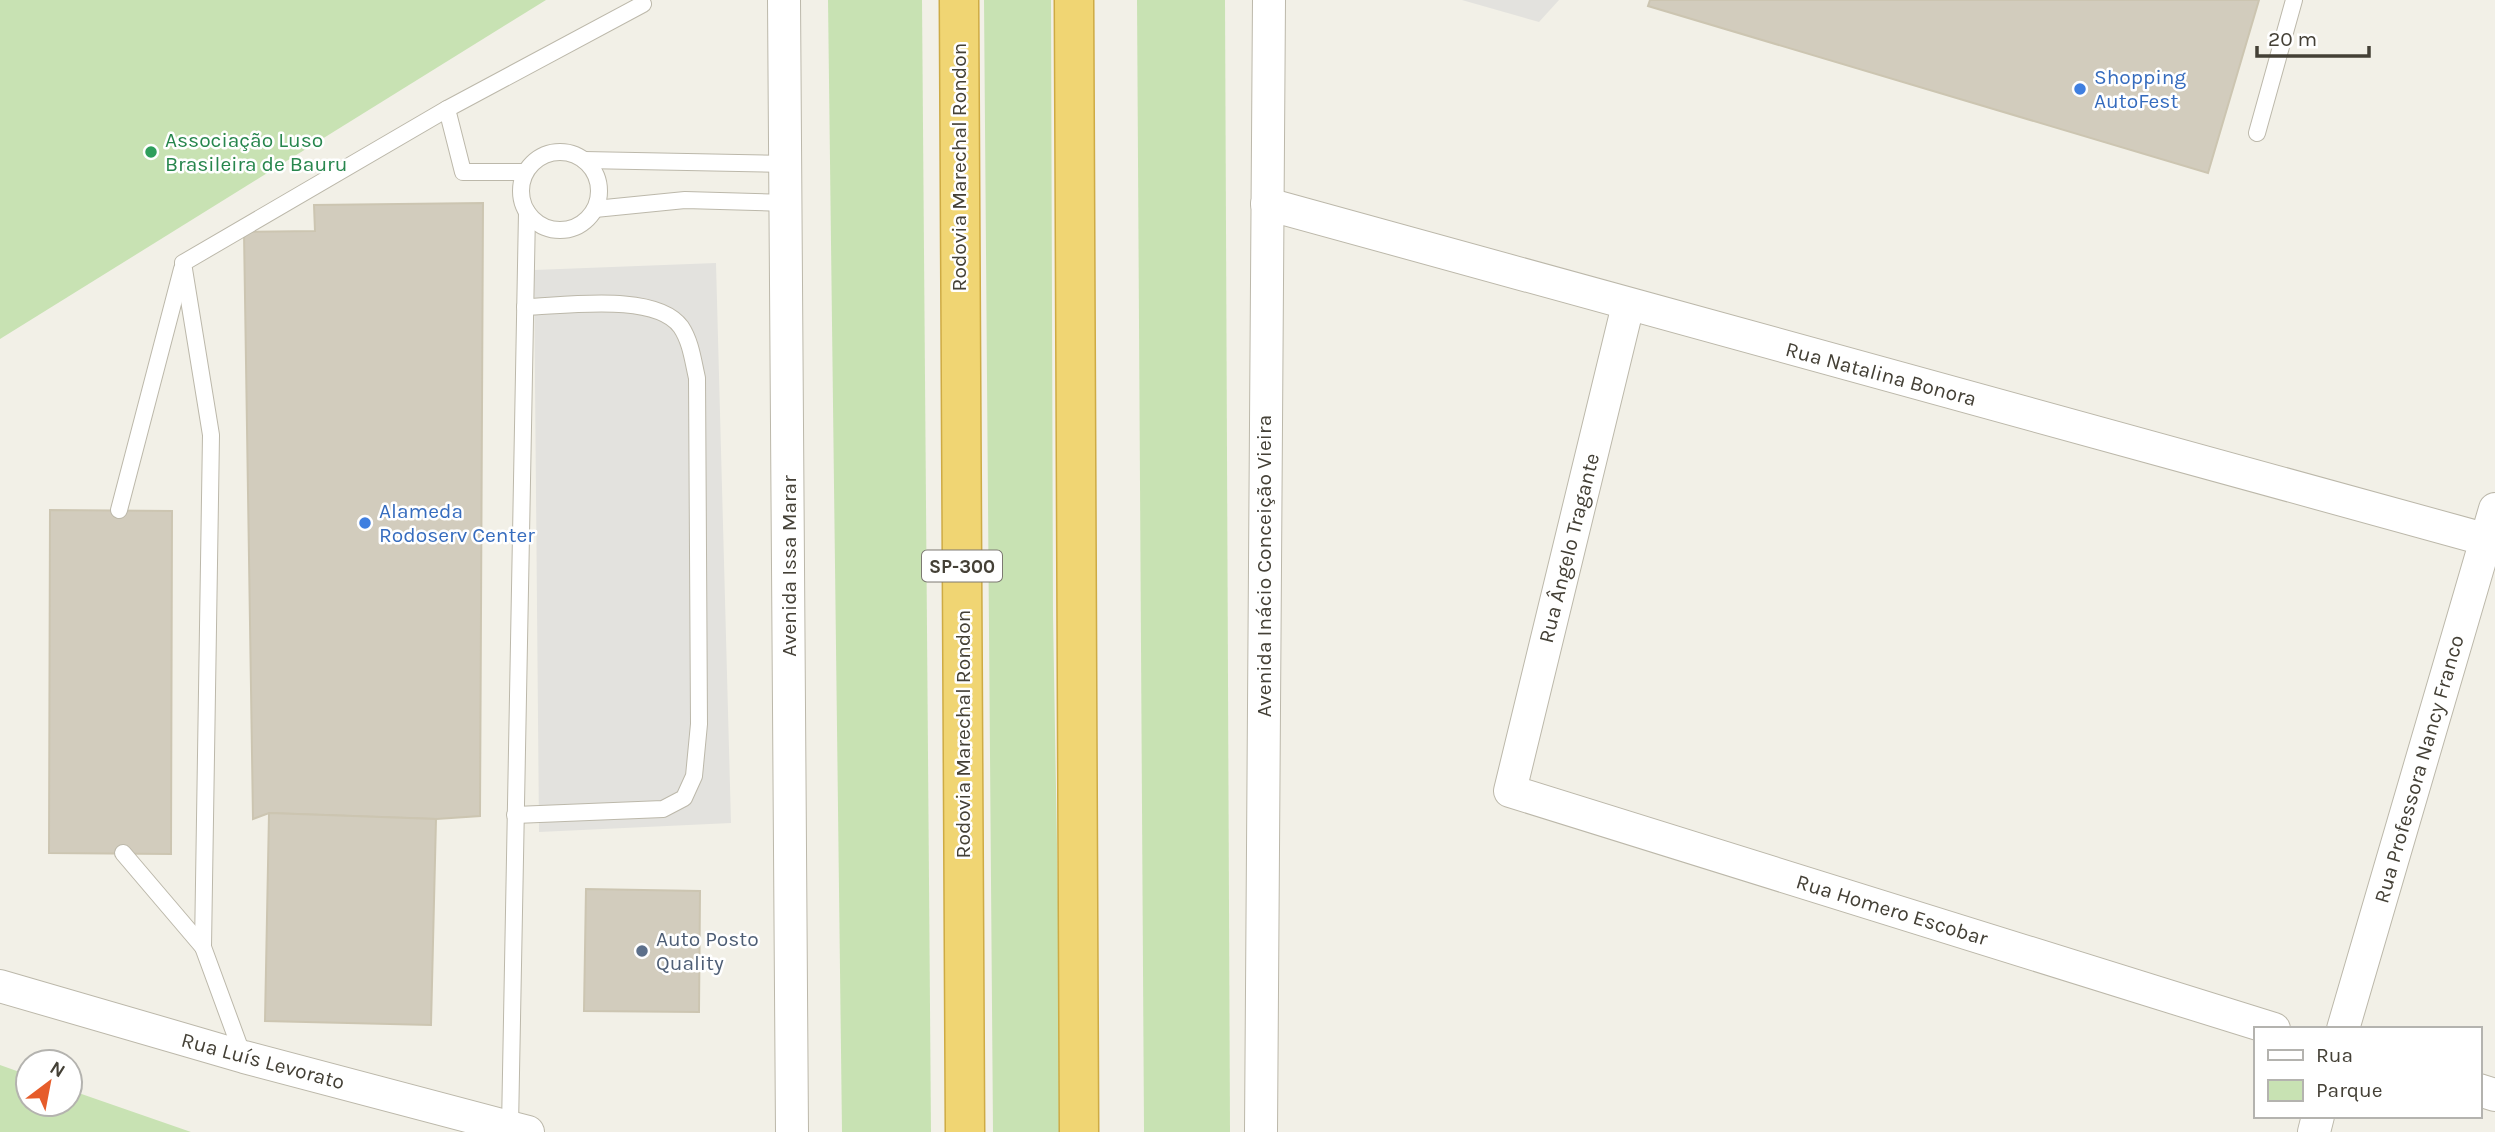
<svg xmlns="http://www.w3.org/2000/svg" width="2495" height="1132" viewBox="0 0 2495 1132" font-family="Karla,sans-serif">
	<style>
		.green { fill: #c8e2b3 }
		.parking { fill: #e3e2de }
		.building { fill: #d2ccbd; stroke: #ccc5b1; stroke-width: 2 }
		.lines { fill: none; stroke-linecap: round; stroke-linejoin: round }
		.service-casing { stroke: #bcb8aa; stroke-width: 18 }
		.minor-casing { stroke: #bcb8aa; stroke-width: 34 }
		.motorway-casing { stroke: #ceab44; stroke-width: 41 }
		.service { stroke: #fff; stroke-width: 16 }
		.minor { stroke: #fff; stroke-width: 32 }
		.motorway { stroke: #f0d573; stroke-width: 38 }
		.shop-dot { fill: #3f7fe0; stroke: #fff; stroke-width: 2.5 }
		.leisure-dot { fill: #2e9e5b; stroke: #fff; stroke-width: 2.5 }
		.service-dot { fill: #5c6f8a; stroke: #fff; stroke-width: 2.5 }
		.labels { text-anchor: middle; stroke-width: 5; stroke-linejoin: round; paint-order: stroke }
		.shield { fill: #fff; stroke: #7c7972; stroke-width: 2 }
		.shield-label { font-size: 19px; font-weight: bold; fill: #444036 }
		.shop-label { font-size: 21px; fill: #366cbe; stroke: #fff; text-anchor: start }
		.leisure-label { font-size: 21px; fill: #27864d; stroke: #fff; text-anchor: start }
		.street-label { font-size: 21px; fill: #444036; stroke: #fff }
		.service-label { font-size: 21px; fill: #4e5e75; stroke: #fff; text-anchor: start }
	</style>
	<rect width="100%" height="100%" fill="#f2f0e7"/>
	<g class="green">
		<path d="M0,0H546L0,339Z"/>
		<path d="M828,0H922L931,1132H842Z"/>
		<path d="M984,0H1051L1053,615L1062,1132H993Z"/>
		<path d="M1137,0H1225L1230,1132H1144Z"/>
		<path d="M0,1065L28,1075V1104H70V1090L191,1132H0Z"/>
	</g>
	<g class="parking">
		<path d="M1462,0H1559L1539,22Z"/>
		<path d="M716,263L731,823L539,832L534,270Z"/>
	</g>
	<g class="building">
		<path d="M1650,0H2259L2208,173L1648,6Z"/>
		<path d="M483,203L480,816L436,819L269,813L253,819L244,232L315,231L314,205Z"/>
		<path d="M50,510L172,511L171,854L49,853Z"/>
		<path d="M269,813L436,819L431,1025L265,1021Z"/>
		<path d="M586,889L700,891L699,1012L584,1011Z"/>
	</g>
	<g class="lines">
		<defs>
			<g id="service">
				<path d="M2257,133L2294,0"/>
				<circle cx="560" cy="191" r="39"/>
				<path d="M584,160L787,164"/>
				<path d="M525,172H463L447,109L643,4"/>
				<path d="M595,209L685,200L787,203"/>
				<path d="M119,510L182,269"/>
				<path d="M515,815L663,809L684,798L694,776L699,724L697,378C693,361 691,342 681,327C656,292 564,306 525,307"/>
				<path d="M123,853L203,947"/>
				<path d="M243,1056L203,947L211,435L183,263L447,109"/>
				<path d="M510,1127L527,212"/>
			</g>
			<g id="minor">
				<path d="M784,0L792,1132"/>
				<path d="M1267,204L2495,542"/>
				<path d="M1628,305L1510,791L2274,1029"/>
				<path d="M0,986L244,1057L528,1132"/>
				<path d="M2343,1029L2495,509"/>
				<path d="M2479,1090L2495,1095"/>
				<path d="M1261,1132L1269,0"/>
				<path d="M2314,1132L2318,1116"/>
			</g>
			<g id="motorway">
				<path d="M959,0L965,1132"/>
				<path d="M1074,0L1079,1132"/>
			</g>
		</defs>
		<use href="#service" class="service-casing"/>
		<use href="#minor" class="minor-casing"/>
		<use href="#motorway" class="motorway-casing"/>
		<use href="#service" class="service"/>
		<use href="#minor" class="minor"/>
		<use href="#motorway" class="motorway"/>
	</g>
	<g class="shop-dot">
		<circle cx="2080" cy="89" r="7"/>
		<circle cx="365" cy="523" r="7"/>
	</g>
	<circle class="leisure-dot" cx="151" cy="152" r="7"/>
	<circle class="service-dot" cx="642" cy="951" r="7"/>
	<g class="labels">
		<rect class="shield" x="922" y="550.5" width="80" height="31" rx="5"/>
		<g class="shield-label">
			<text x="962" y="573">SP-300</text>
		</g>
		<g class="shop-label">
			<text x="2094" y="84">Shopping<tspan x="2094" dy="24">AutoFest</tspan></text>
			<text x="379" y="518">Alameda<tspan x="379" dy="24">Rodoserv Center</tspan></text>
		</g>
		<g class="leisure-label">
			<text x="165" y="147">Associação Luso<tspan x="165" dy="24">Brasileira de Bauru</tspan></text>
		</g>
		<g class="street-label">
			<text transform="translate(959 167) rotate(-90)" y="7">Rodovia Marechal Rondon</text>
			<text transform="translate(1881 374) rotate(15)" y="7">Rua Natalina Bonora</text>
			<text transform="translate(1569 548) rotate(-76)" y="7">Rua Ângelo Tragante</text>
			<text transform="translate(789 566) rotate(-90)" y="7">Avenida Issa Marar</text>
			<text transform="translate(1264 566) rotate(-90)" y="7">Avenida Inácio Conceição Vieira</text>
			<text transform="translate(963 734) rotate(-90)" y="7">Rodovia Marechal Rondon</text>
			<text transform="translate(2419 769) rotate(-74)" y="7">Rua Professora Nancy Franco</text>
			<text transform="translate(1892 910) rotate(17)" y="7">Rua Homero Escobar</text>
			<text transform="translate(263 1061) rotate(15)" y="7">Rua Luís Levorato</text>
		</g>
		<g class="service-label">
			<text x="656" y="946">Auto Posto<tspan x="656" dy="24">Quality</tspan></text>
		</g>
	</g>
	<rect x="2254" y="1027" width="228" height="91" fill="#ffffff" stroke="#b4b3af" stroke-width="2"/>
	<rect x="2268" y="1050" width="35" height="10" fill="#ffffff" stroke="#b4b3af" stroke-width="2"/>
	<text x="2316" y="1062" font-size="21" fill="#444036">Rua</text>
	<rect x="2268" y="1080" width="35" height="21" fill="#c8e2b3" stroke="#b4b3af" stroke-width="2"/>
	<text x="2316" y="1097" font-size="21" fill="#444036">Parque</text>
	<g transform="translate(49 1083) rotate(32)"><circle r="33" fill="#ffffff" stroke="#b4b3af" stroke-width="2"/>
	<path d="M0-5L12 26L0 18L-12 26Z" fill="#e65c2a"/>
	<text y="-10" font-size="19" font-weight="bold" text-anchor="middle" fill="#444036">N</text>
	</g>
	<path d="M2257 46v10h112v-10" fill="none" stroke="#444036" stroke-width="3.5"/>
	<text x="2268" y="46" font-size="21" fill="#444036" stroke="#ffffff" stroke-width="5" paint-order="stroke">20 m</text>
</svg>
